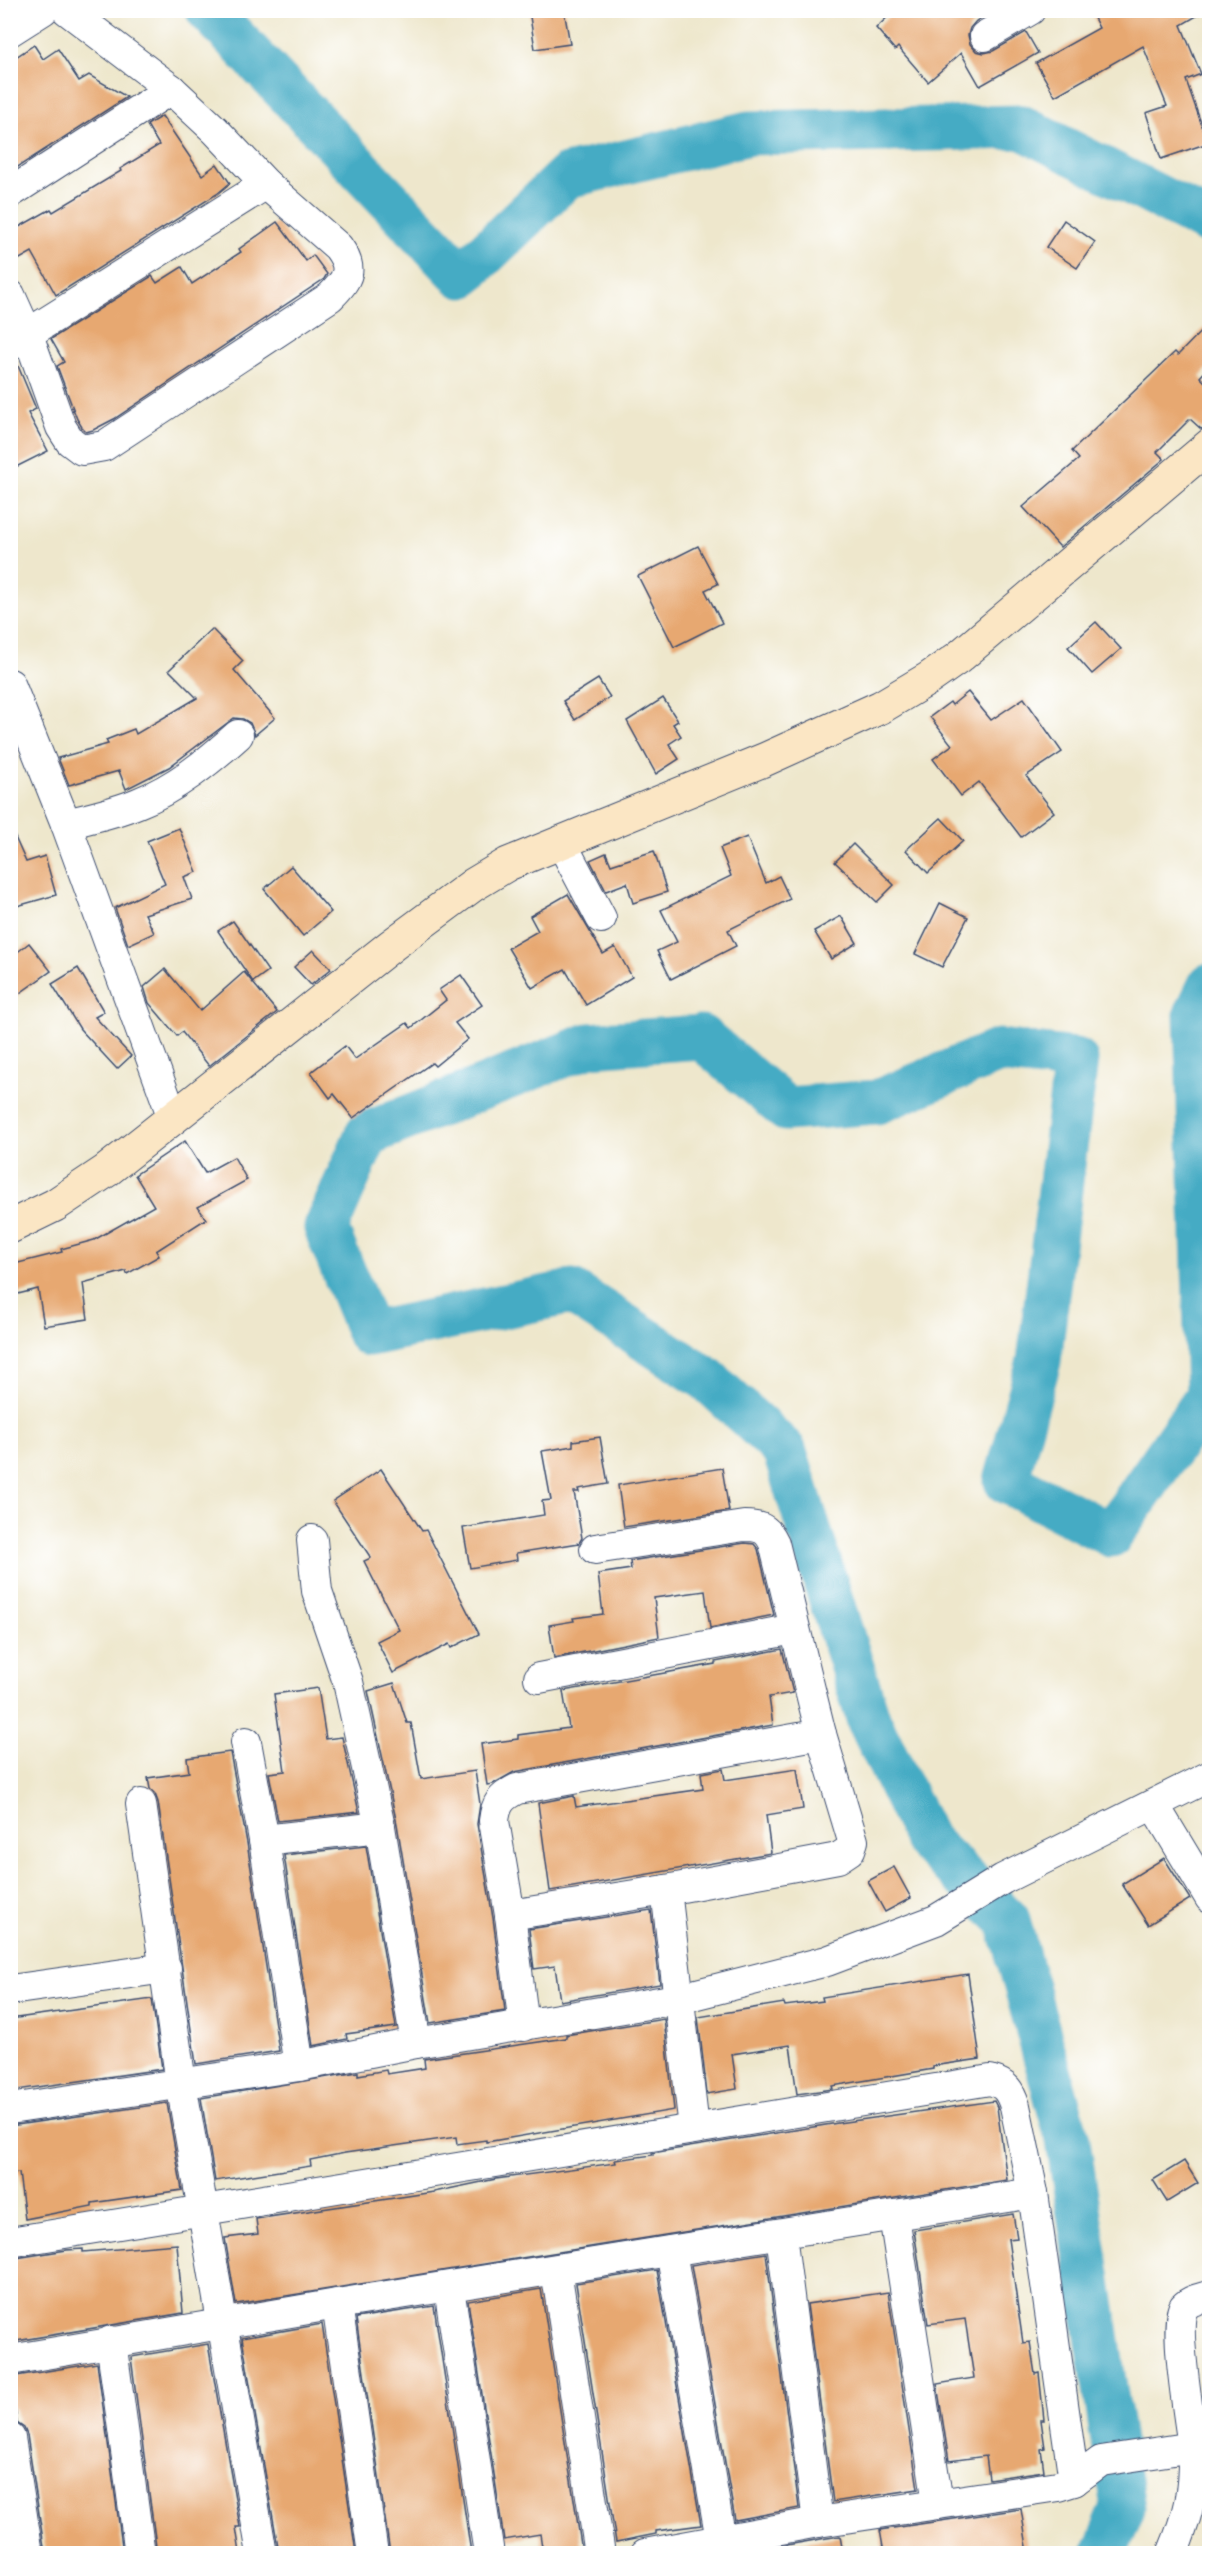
<svg xmlns="http://www.w3.org/2000/svg" width="1220" height="2564" viewBox="0 0 1220 2564" font-family="'Indie Flower',sans-serif">
	<style>
		.lines { fill: none; stroke-linecap: round; stroke-linejoin: round }
		.river { stroke: #44abc4; stroke-width: 45 }
		.building { fill: #e7a871 }
		.street-casing { stroke: #3b4b6e; stroke-width: 32 }
		.secondary-casing { stroke: #3b4b6e; stroke-width: 35 }
		.street { stroke: #fff; stroke-width: 30 }
		.secondary { stroke: #fbe6c4; stroke-width: 33 }
	</style>
	<rect width="100%" height="100%" fill="#fff"/>
	<filter id="ink" filterUnits="userSpaceOnUse"><feTurbulence type="fractalNoise" baseFrequency=".0167" numOctaves="2"/><feDisplacementMap in="SourceGraphic" scale="12" xChannelSelector="R" yChannelSelector="G"/><feConvolveMatrix kernelMatrix="1 2 1 2 8 2 1 2 1" color-interpolation-filters="sRGB"/></filter>
	<filter id="wash" filterUnits="userSpaceOnUse"><feTurbulence type="fractalNoise" baseFrequency=".008" numOctaves="4" result="noise"/><feDisplacementMap in="SourceGraphic" scale="24" xChannelSelector="R" yChannelSelector="G"/><feGaussianBlur stdDeviation="1.35" result="paint"/><feColorMatrix in="noise" values="0 0 0 0 0 0 0 0 0 0 0 0 0 0 0 0 0 1.4 0 .05"/><feComposite in="paint" operator="in"/></filter>
	<g filter="url(#wash)">
		<rect width="100%" height="100%" fill="#eee7cc"/>
		<g class="lines">
			<g class="river">
				<path d="M208,10L462,276L567,176L749,133L1021,127L1210,223"/>
				<path d="M1104,2554L1123,2508L1068,2141L1008,1920L927,1841L869,1721L784,1450L707,1379L572,1292L369,1334L326,1228L367,1134L589,1045L701,1037L786,1109L877,1102L999,1051L1076,1060L1039,1361L1006,1481L1111,1535L1208,1395L1196,1014L1210,985"/>
			</g>
		</g>
		<g id="blocks">
			<g class="building">
				<path d="M529,10H564L570,44L535,49Z"/>
				<path d="M895,10H995L976,21L970,28L968,35L970,44L976,51L984,53L993,51L1026,32L1038,53L980,86L961,53L928,82L898,47L895,50L876,28Z"/>
				<path d="M1090,10H1207L1181,25L1201,74L1186,80L1208,143L1161,159L1146,113L1167,106L1143,46L1055,96L1036,63L1099,28Z"/>
				<path d="M34,45L43,59L58,49L79,81L89,75L127,97L10,172V61Z"/>
				<path d="M162,116L202,175L217,164L230,183L217,194L56,295L32,252L18,260L10,246V232L51,209L53,212L121,171L120,169L159,145L147,125Z"/>
				<path d="M1064,220L1095,242L1077,268L1046,247Z"/>
				<path d="M277,222L306,261L313,255L327,274L324,279L114,419L93,430L86,432L83,429L77,419L57,366L64,362L51,339L152,276L157,283L182,267L192,284L241,252L239,249Z"/>
				<path d="M1209,323V367L1200,377L1209,386V427L1201,429L1190,419L1157,452L1164,459L1060,547L1023,507L1079,459L1072,451L1175,352L1178,355Z"/>
				<path d="M16,361L36,409L28,413L48,451L10,470V362Z"/>
				<path d="M698,546L718,584L705,590L722,623L674,647L638,576Z"/>
				<path d="M1096,622L1121,649L1092,674L1068,647Z"/>
				<path d="M212,629L243,661L234,670L275,718L255,735L250,723L243,719L234,718L169,767L126,789L119,771L69,785L58,758L108,744L106,740L134,729L136,734L197,698L169,670Z"/>
				<path d="M598,679L610,697L575,720L563,701Z"/>
				<path d="M968,692L991,720L1024,698L1062,752L1026,776L1054,812L1021,837L979,782L961,796L933,759L952,745L930,717L950,702L952,705Z"/>
				<path d="M663,698L678,721L673,724L681,736L669,744L679,759L656,774L627,721Z"/>
				<path d="M941,818L963,841L928,873L906,850Z"/>
				<path d="M10,826L26,862L45,856L56,895L10,908Z"/>
				<path d="M179,828L197,872L184,877L192,899L145,914L154,933L128,945L115,908L165,884L147,841Z"/>
				<path d="M747,837L766,883L779,876L790,899L728,930L736,946L671,979L657,951L677,942L661,910L731,876L720,848Z"/>
				<path d="M853,844L894,885L877,902L835,862Z"/>
				<path d="M654,851L667,892L633,903L627,883L606,891L590,860L606,853L611,865Z"/>
				<path d="M291,866L331,912L303,936L264,889Z"/>
				<path d="M568,894L603,954L615,947L632,977L586,1005L565,969L532,988L508,948L538,931L530,916Z"/>
				<path d="M940,903L968,917L942,967L915,954Z"/>
				<path d="M841,916L857,943L831,959L814,931Z"/>
				<path d="M233,921L268,971L253,982L218,931Z"/>
				<path d="M29,943L51,971L10,1000V958Z"/>
				<path d="M313,950L331,969L311,985L294,967Z"/>
				<path d="M78,968L104,1012L95,1017L131,1056L117,1069L80,1029L52,984Z"/>
				<path d="M165,969L200,1011L244,972L277,1012L209,1066L182,1032L177,1036L149,1003L144,987Z"/>
				<path d="M461,975L482,1005L455,1023L468,1039L435,1066L432,1063L353,1118L334,1094L330,1098L311,1072L345,1046L355,1059L407,1023L411,1028L446,1000L439,990Z"/>
				<path d="M185,1141L205,1173L234,1157L247,1180L198,1207L206,1219L156,1251L159,1256L127,1274L126,1271L83,1283L88,1319L44,1326L38,1289L10,1296V1265L62,1252L61,1249L94,1240L154,1206L135,1175Z"/>
				<path d="M600,1437L608,1484L578,1489L579,1492H574L582,1538L579,1543L516,1553L517,1560L470,1568L463,1528L544,1515L542,1501L551,1500L542,1451L573,1446V1441Z"/>
				<path d="M722,1468L729,1511L624,1527L618,1485Z"/>
				<path d="M381,1469L422,1531L426,1530L479,1634L451,1648L449,1644L393,1673L377,1641L399,1630L364,1561L371,1558L333,1501Z"/>
				<path d="M745,1543L754,1544L758,1549L774,1615L710,1628L705,1591L654,1598L659,1637L554,1658L549,1625L574,1621L573,1618L603,1614L598,1574L631,1569L630,1561Z"/>
				<path d="M782,1649L793,1693L769,1697L773,1725L514,1772L493,1784L487,1785L481,1744L518,1739V1735L569,1728L563,1691L715,1664V1662Z"/>
				<path d="M394,1683L407,1723H411L421,1779L475,1771L480,1804L477,1824L493,1918L505,2011L430,2023L397,1824L368,1691Z"/>
				<path d="M318,1688L326,1739L342,1737L359,1812L278,1821L269,1773L285,1771L274,1694Z"/>
				<path d="M230,1752L247,1843L279,2051L196,2064L158,1802L155,1794L150,1789L148,1778L189,1772L187,1758Z"/>
				<path d="M723,1769L725,1780L797,1769L803,1809L766,1815L771,1853L550,1891L538,1803L574,1796L576,1807L703,1789L701,1773Z"/>
				<path d="M366,1846L396,2027L346,2034L347,2039L313,2046L284,1855Z"/>
				<path d="M1164,1858L1190,1899L1148,1925L1122,1884Z"/>
				<path d="M894,1867L911,1898L885,1912L868,1881Z"/>
				<path d="M651,1910L660,1984L560,2001L555,1966L534,1969L529,1929Z"/>
				<path d="M968,1974L980,2059L933,2066V2069L832,2086L833,2089L797,2094L790,2045L732,2054L737,2089L707,2094L698,2017L784,2003L785,2006L823,2001L822,1997Z"/>
				<path d="M152,1999L162,2069L10,2091V2019Z"/>
				<path d="M664,2019L674,2110L486,2142V2140L457,2144L456,2137L345,2153L310,2160L311,2166L215,2181L201,2098L358,2072V2075L386,2070L387,2074L425,2068L424,2059L566,2038V2035Z"/>
				<path d="M994,2101L997,2107L1007,2180L236,2304L225,2238L258,2234L256,2219L434,2192L496,2179L616,2163L615,2160L653,2155L652,2153L838,2123Z"/>
				<path d="M167,2103L182,2190L92,2203V2206L25,2219L19,2173L10,2174V2126Z"/>
				<path d="M1184,2161L1198,2183L1167,2202L1153,2180Z"/>
				<path d="M1013,2214L1017,2238L1008,2239L1023,2343L1030,2342L1035,2374L1039,2373L1044,2420H1041L1045,2448L1041,2449L1044,2471L989,2479L986,2456L949,2461L937,2384L974,2378L965,2319L928,2324L914,2230Z"/>
				<path d="M177,2244L183,2313L10,2342V2305H15L10,2259L67,2250L83,2249V2252Z"/>
				<path d="M766,2253L799,2508L735,2520L691,2265Z"/>
				<path d="M657,2270L701,2525L656,2531V2534L616,2542L576,2283Z"/>
				<path d="M541,2289L582,2551L566,2553H543L540,2534L504,2540L468,2301Z"/>
				<path d="M888,2292L918,2489L833,2502L807,2304Z"/>
				<path d="M434,2306L471,2553H390L356,2318Z"/>
				<path d="M322,2324L356,2553H279L242,2338Z"/>
				<path d="M208,2344L240,2527H236L240,2553H157L131,2357Z"/>
				<path d="M97,2363L123,2553H45L27,2435L24,2428L17,2423L15,2408H12L10,2377Z"/>
				<path d="M1021,2509L1028,2553H884L880,2530Z"/>
				<path d="M840,2536L843,2553H743L821,2539Z"/>
			</g>
		</g>
	</g>
	<g filter="url(#ink)">
		<use href="#blocks" fill-opacity="0" stroke="#3b4b6e" stroke-width="1.5"/>
		<g class="lines">
			<defs>
				<g id="street">
					<path d="M10,31L43,10"/>
					<path d="M985,36L1030,10"/>
					<path d="M10,193L171,89"/>
					<path d="M10,295L28,335L61,427L70,441L82,450L104,446L330,297C349,278 354,269 338,247L266,184"/>
					<path d="M10,345L266,184L215,130L171,89L67,10"/>
					<path d="M10,684L66,824L173,1118"/>
					<path d="M66,824C90,818 114,813 138,803C176,788 208,762 238,735"/>
					<path d="M561,842L601,918"/>
					<path d="M312,1540L317,1591L348,1682L380,1827L416,2043"/>
					<path d="M539,1678L794,1629"/>
					<path d="M246,1742L264,1840L299,2066"/>
					<path d="M141,1804L181,2083L262,2554"/>
					<path d="M1154,1805L1210,1898"/>
					<path d="M264,1840L380,1827"/>
					<path d="M666,1890L694,2128"/>
					<path d="M510,1915L666,1890L838,1858L850,1850L853,1841L821,1734L774,1543C767,1528 760,1526 744,1526L595,1549"/>
					<path d="M10,1990L166,1968"/>
					<path d="M524,2026L510,1915L494,1821C496,1803 501,1797 517,1789L821,1734"/>
					<path d="M10,2109L299,2066L416,2043L677,1999L827,1961L936,1920L1003,1879L1210,1776"/>
					<path d="M894,2216L938,2503"/>
					<path d="M781,2234L818,2522"/>
					<path d="M10,2242L990,2080C1006,2084 1010,2091 1015,2106L1033,2193L1074,2481L1058,2486L818,2522L645,2554"/>
					<path d="M671,2251L721,2540"/>
					<path d="M556,2270L600,2554"/>
					<path d="M449,2288L489,2554"/>
					<path d="M337,2304L373,2554"/>
					<path d="M111,2341L140,2554"/>
					<path d="M10,2360L337,2304L1033,2193"/>
					<path d="M10,2438L28,2554"/>
					<path d="M1193,2447C1190,2423 1173,2324 1184,2307C1190,2300 1201,2298 1210,2296"/>
					<path d="M1074,2481L1101,2461L1193,2447C1194,2491 1189,2513 1172,2554"/>
				</g>
				<path id="secondary" d="M10,1227L55,1205L106,1171L392,945L473,885L508,864L766,759L881,707L928,679L958,658L1210,445"/>
			</defs>
			<use href="#street" class="street-casing"/>
			<use href="#secondary" class="secondary-casing"/>
			<use href="#street" class="street"/>
			<use href="#secondary" class="secondary"/>
		</g>
	</g>
	<rect width="1220" height="2564" fill="none" stroke="#fff" stroke-width="36"/>
</svg>
